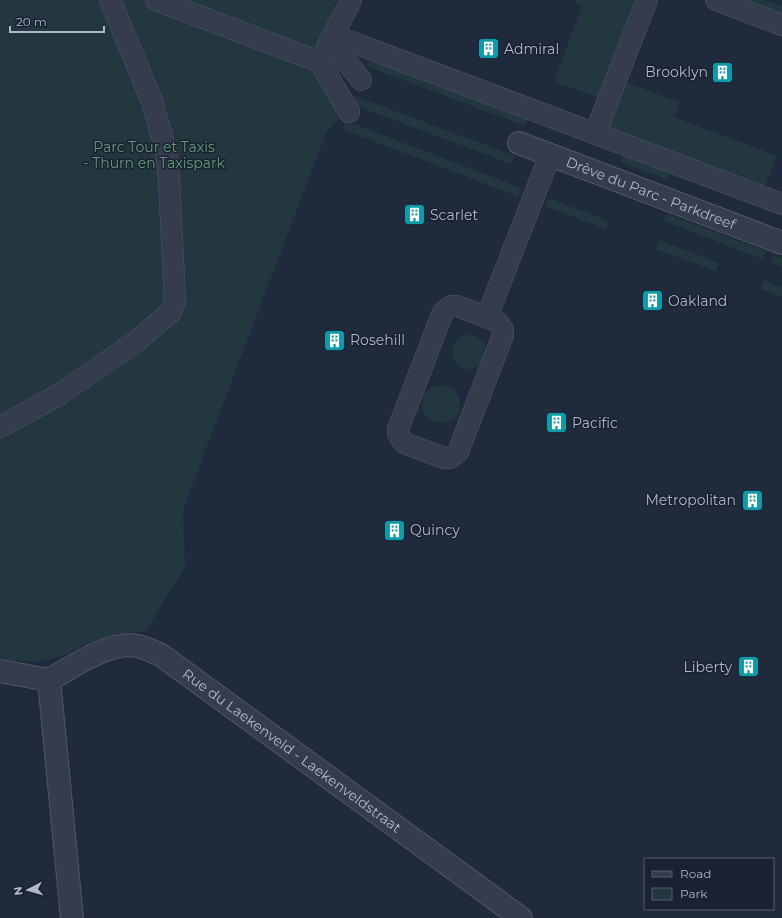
<svg xmlns="http://www.w3.org/2000/svg" width="782" height="918" viewBox="0 0 782 918" font-family="Montserrat,sans-serif">
	<style>
		.green { fill: #22383e }
		.lines { fill: none; stroke-linecap: round; stroke-linejoin: round }
		.pedestrian-casing { stroke: #4f5768; stroke-width: 22 }
		.minor-casing { stroke: #4f5768; stroke-width: 24 }
		.pedestrian { stroke: #343c4d; stroke-width: 21 }
		.minor { stroke: #343c4d; stroke-width: 22 }
		.labels { text-anchor: middle; stroke-width: 3; stroke-linejoin: round; paint-order: stroke }
		.poi-label { font-size: 14px; fill: #afb7c9; stroke: #192132; text-anchor: start }
		.park-label { font-size: 14px; fill: #649d76; stroke: #192132 }
		.street-label { font-size: 14px; fill: #afb7c9; stroke: #192132 }
	</style>
	<rect width="100%" height="100%" fill="#202a3d"/>
	<g class="green">
		<path d="M0,0H337L318,47L352,104L355,96L515,156L511,164L352,104L326,133L183,509L185,567L145,632C128,630 102,637 86,644C76,649 65,655 55,658C37,663 18,661 0,659Z"/>
		<path d="M576,0H635L598,97L554,82L582,6L575,3Z"/>
		<path d="M743,0H765L782,6V15Z"/>
		<path d="M369,58L529,118L525,126L366,66Z"/>
		<path d="M625,82L679,102L674,117L777,156L764,189L608,128Z"/>
		<path d="M346,121L521,188L517,196L342,129Z"/>
		<path d="M623,154L671,172L668,180L620,162Z"/>
		<path d="M548,198L609,221L606,229L545,206Z"/>
		<path d="M667,214L765,251L762,259L664,221Z"/>
		<path d="M659,240L719,263L716,271L656,249Z"/>
		<path d="M774,255L782,258V267L771,262Z"/>
		<path d="M764,280L782,287V297L761,289Z"/>
		<circle cx="469" cy="352" r="17"/>
		<circle cx="441" cy="404" r="19"/>
	</g>
	<g class="lines">
		<defs>
			<g id="pedestrian">
				<path d="M156,0L320,62L349,112"/>
				<path d="M716,0L782,25"/>
				<path d="M333,35L782,204"/>
				<path d="M330,41L361,80"/>
				<path d="M320,62L351,0"/>
				<path d="M595,134L647,0"/>
				<path d="M451,306H457L497,321L503,330V335L458,452L450,458H444L404,443L398,434V429L443,312Z"/>
				<path d="M487,317L550,155"/>
				<path d="M0,427L60,394L134,343L171,312L175,301L169,179L166,151L152,101L110,0"/>
			</g>
			<g id="minor">
				<path id="s1" d="M519,143L782,243"/>
				<path d="M0,671L49,680"/>
				<path id="s2" d="M49,680C73,667 109,640 138,646C146,648 154,652 161,655L521,918"/>
				<path d="M49,680L72,918"/>
			</g>
		</defs>
		<use href="#pedestrian" class="pedestrian-casing"/>
		<use href="#minor" class="minor-casing"/>
		<use href="#pedestrian" class="pedestrian"/>
		<use href="#minor" class="minor"/>
	</g>
	<defs>
		<symbol id="building-square" viewBox="-11 -11 22 22"><rect x="-9" y="-9" width="18" height="18" rx="4" fill="#0f9aa8" stroke="#192132"/><path d="M-4-6H4V6H1V3H-1V6H-4ZM-2.5-4.3h1.7v1.8h-1.7ZM.8-4.3h1.7v1.8H.8ZM-2.5-1h1.7V.8h-1.7ZM.8-1h1.7V.8H.8Z" fill="#fff"/></symbol>
	</defs>
	<g fill-rule="evenodd">
		<use href="#building-square" x="476" y="36" width="25" height="25"/>
		<use href="#building-square" x="710" y="60" width="25" height="25"/>
		<use href="#building-square" x="402" y="202" width="25" height="25"/>
		<use href="#building-square" x="640" y="288" width="25" height="25"/>
		<use href="#building-square" x="322" y="328" width="25" height="25"/>
		<use href="#building-square" x="544" y="410" width="25" height="25"/>
		<use href="#building-square" x="740" y="488" width="25" height="25"/>
		<use href="#building-square" x="382" y="518" width="25" height="25"/>
		<use href="#building-square" x="736" y="654" width="25" height="25"/>
	</g>
	<g class="labels">
		<g class="poi-label">
			<text x="504" y="54">Admiral</text>
			<text x="708" y="77" text-anchor="end">Brooklyn</text>
			<text x="430" y="220">Scarlet</text>
			<text x="668" y="306">Oakland</text>
			<text x="350" y="345">Rosehill</text>
			<text x="572" y="428">Pacific</text>
			<text x="736" y="505" text-anchor="end">Metropolitan</text>
			<text x="410" y="535">Quincy</text>
			<text x="732" y="672" text-anchor="end">Liberty</text>
		</g>
		<g class="park-label">
			<text x="154" y="152">Parc Tour et Taxis<tspan x="154" dy="16">- Thurn en Taxispark</tspan></text>
		</g>
		<g class="street-label">
			<text dy="5" stroke="none"><textPath href="#s1" startOffset="141">Drève du Parc - Parkdreef</textPath></text>
			<text dy="5" stroke="none"><textPath href="#s2" startOffset="284">Rue du Laekenveld - Laekenveldstraat</textPath></text>
		</g>
	</g>
	<rect x="644" y="858" width="130" height="52" fill="#192132" stroke="#555d6e"/>
	<rect x="652" y="871" width="20" height="6" fill="#343c4d" stroke="#555d6e"/>
	<text x="680" y="878" font-size="12" fill="#afb7c9">Road</text>
	<rect x="652" y="888" width="20" height="12" fill="#22383e" stroke="#555d6e"/>
	<text x="680" y="898" font-size="12" fill="#afb7c9">Park</text>
	<g transform="translate(28 890) rotate(264)" stroke="#192132" stroke-width="3" paint-order="stroke">
	<path d="M0-3L7 15L0 10L-7 15Z" fill="#afb7c9"/>
	<text y="-6" font-size="11" font-weight="bold" text-anchor="middle" fill="#afb7c9">N</text>
	</g>
	<path d="M10 26v6h94v-6" fill="none" stroke="#afb7c9" stroke-width="2"/>
	<text x="16" y="26" font-size="12" fill="#afb7c9" stroke="#192132" stroke-width="3" paint-order="stroke">20 m</text>
</svg>
